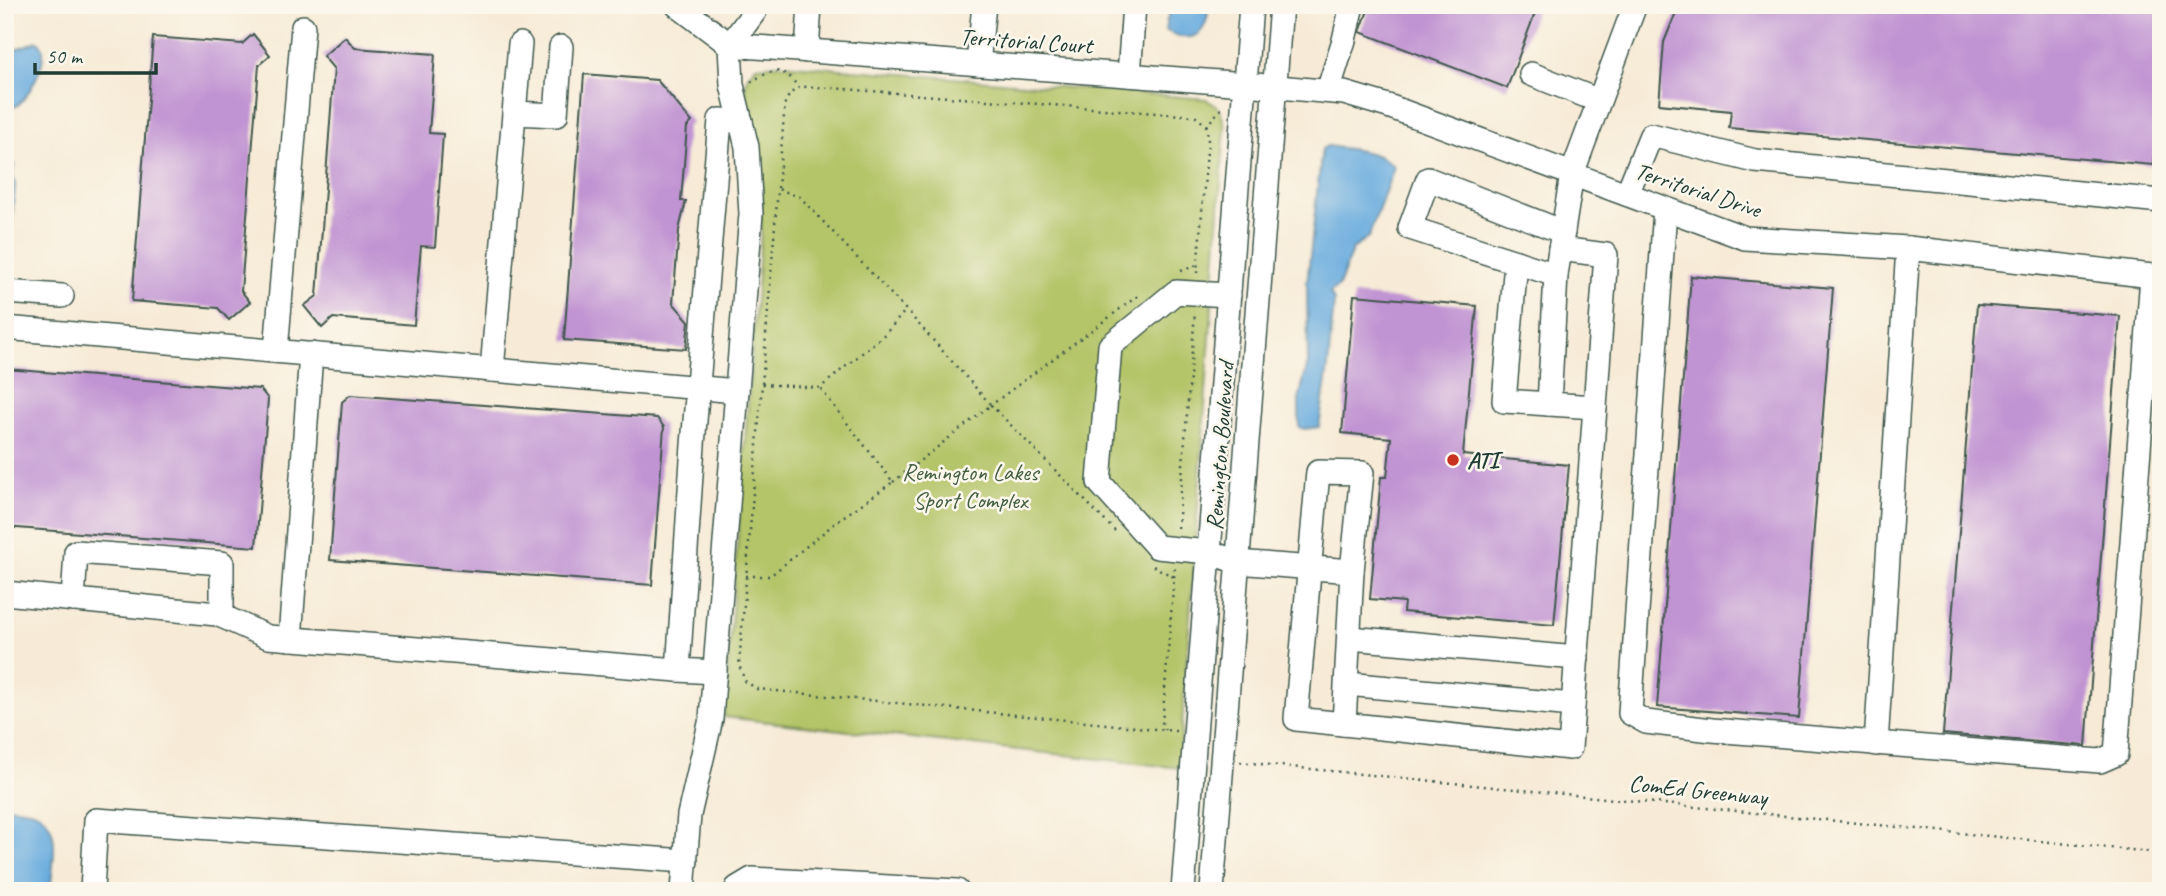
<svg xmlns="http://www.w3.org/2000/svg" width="2166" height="896" viewBox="0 0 2166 896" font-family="Caveat,sans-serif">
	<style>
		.green { fill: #b4c467; stroke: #6a804e; stroke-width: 2 }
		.water { fill: #69acde; stroke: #447489; stroke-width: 2 }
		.building { fill: #c093d2 }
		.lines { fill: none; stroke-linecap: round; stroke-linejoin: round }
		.minor-casing { stroke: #3f574c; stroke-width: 26 }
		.path { stroke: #3f574c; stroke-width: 2.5; stroke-dasharray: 2 5; stroke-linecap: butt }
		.minor { stroke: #fff; stroke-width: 23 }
		.poi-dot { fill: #c8321e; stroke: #fbf7ec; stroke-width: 2.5 }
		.labels { text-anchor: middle; stroke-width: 5; stroke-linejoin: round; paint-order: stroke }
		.street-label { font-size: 24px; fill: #1f3d34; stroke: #fbf7ec }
		.poi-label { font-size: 24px; font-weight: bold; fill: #1f3d34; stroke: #fbf7ec; text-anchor: start }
		.park-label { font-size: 24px; fill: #445f41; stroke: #fbf7ec }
	</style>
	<rect width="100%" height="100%" fill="#fbf7ec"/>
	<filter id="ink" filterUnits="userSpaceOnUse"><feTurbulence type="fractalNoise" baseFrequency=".0143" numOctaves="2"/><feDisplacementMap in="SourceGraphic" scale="14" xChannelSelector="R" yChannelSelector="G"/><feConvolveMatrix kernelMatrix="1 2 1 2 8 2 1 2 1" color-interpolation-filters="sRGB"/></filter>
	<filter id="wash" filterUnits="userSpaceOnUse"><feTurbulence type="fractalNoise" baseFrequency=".00686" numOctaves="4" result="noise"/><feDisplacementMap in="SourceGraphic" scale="28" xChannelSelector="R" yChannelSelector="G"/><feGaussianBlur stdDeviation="1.57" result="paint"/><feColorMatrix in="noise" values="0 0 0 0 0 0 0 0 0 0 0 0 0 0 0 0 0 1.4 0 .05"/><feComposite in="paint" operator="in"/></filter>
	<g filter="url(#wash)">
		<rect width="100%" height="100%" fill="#f7ebd7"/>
		<path class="green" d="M781,64L1206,99L1220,109L1225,127L1179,768L724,717L761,234L762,172L754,123L745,90L747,77L756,66Z"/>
		<g class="water">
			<path d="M1174,5H1209C1207,35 1193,46 1165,30L1167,19Z"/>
			<path d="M38,41C53,54 31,91 20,103C16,107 11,108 5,111V53Z"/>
			<path d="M1327,146C1347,149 1380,150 1394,167L1369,236L1352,250L1339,286L1330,292L1334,301L1328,367L1319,427L1304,429L1299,427V399L1308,363L1307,283L1322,149Z"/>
			<path d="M5,155L8,161L15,165L12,173L15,184L9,260L5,264Z"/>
			<path d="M5,807C15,808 29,808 38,813C63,827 52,868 50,891H5Z"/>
		</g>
		<g id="blocks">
			<g class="building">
				<path d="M1370,5H1538L1507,88L1360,32Z"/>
				<path d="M1679,5H2161V73L2153,165L1729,128L1731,111L1659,104L1664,42Z"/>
				<path d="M253,34L270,55L259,65L241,291L250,302L229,320L218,308L132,301L153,37L242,44Z"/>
				<path d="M345,37L355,48L435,54L429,133L443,134L435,247L421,246L414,325L333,318L322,328L304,306L317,296L334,69L323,56Z"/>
				<path d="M584,74L657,80L692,122L687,127L681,201H686L679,230L673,303L689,321L686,349L564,340Z"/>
				<path d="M1691,276L1833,288L1799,718L1657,707Z"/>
				<path d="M1354,295L1477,306L1463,455L1569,465L1554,625L1403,612L1404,602L1370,599L1381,477H1387L1391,438L1342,433Z"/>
				<path d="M1977,305L2120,316L2086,746L1943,734Z"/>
				<path d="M5,369L260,389L268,399L256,547L5,527Z"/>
				<path d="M350,395L657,418L664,427L652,585L330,560L342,402Z"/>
			</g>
		</g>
	</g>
	<g filter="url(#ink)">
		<use href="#blocks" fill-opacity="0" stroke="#3f574c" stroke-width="2"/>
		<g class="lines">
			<defs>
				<g id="minor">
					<path d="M677,5L730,45"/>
					<path d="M730,45L1245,84L1344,93L1388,106L1745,238L1908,248L2161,277"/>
					<path d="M807,51L810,5"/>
					<path d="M978,64L984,5"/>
					<path d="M1531,74L1599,101"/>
					<path d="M1129,75L1134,5"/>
					<path d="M1328,91L1344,40L1352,5"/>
					<path d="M514,113L556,115L561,47"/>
					<path d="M1627,194L1651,135L1755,161L2161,201"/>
					<path d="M1665,209L1630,713L1646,722L1712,730L2100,761L2116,754L2152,276"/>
					<path d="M1560,249L1606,255L1595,407"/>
					<path d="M1516,262L1504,401L1549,404"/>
					<path d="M1556,275L1410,228L1428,179L1563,232"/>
					<path d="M5,292L62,296"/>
					<path d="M1229,295L1176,292L1110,346L1099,482L1157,547L1209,552L1237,562L1352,571L1362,473L1318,472L1296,719L1570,748L1595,407L1549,404L1556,275L1572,174L1635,5"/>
					<path d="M5,328L737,391"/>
					<path d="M276,351L303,27"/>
					<path d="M492,370L520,44"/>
					<path d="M5,593L217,614L268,637L678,670"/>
					<path d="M73,600L76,552L222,563V616"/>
					<path d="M1350,638L1577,658"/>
					<path d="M290,639L311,354"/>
					<path d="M715,672L678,670L693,445L720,120L741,121"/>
					<path d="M1347,684L1573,705"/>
					<path d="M1344,724L1352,571"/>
					<path d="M1876,744L1908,248"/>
					<path d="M92,891L96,820L686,861"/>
					<path d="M683,891L689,815L711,719L751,214L747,147L732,85L730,45L755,11L756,5"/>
					<path d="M736,891L737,888L752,879L957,891"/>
					<path d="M1183,891L1251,5"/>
					<path d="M1212,891L1281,5"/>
				</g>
			</defs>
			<use href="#minor" class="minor-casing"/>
			<g class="path">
				<path d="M751,82C772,69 783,65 798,87"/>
				<path d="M1206,126L1222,108"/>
				<path d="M1181,271L1197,265"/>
				<path d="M762,384L820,388L886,333L906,310L800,197L778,189"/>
				<path d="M893,482L991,405L906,310"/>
				<path d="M1178,528L1195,312"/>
				<path d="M1115,531L991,405L1139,295"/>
				<path d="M1153,566L1174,577"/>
				<path d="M746,576H770L840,519L893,482L820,388"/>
				<path d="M1165,730L1162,724L1175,566"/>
				<path d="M1176,731L757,689L745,681L739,665L785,103C792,87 801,86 818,87L1195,116L1206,125L1208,139L1197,273"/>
				<path d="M1240,762L2161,853"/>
			</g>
			<use href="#minor" class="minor"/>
		</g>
	</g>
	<circle class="poi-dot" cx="1453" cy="460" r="7"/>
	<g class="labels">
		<g class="street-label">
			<text transform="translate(1026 41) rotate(4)" y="8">Territorial Court</text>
			<text transform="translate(1698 190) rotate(18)" y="8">Territorial Drive</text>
			<text transform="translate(1220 446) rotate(-86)" y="8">Remington Boulevard</text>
			<text transform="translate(1698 790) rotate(6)" y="8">ComEd Greenway</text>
		</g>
		<g class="poi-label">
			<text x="1467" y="468">ATI</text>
		</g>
		<g class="park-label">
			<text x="970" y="480">Remington Lakes<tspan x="970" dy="28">Sport Complex</tspan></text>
		</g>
	</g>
	<rect width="2166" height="896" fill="none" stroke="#fbf7ec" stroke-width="28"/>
	<path d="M35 63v10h121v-10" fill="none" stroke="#1f3d34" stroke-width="3.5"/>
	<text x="46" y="63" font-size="21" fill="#1f3d34" stroke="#fbf7ec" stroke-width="5" paint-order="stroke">50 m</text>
</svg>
